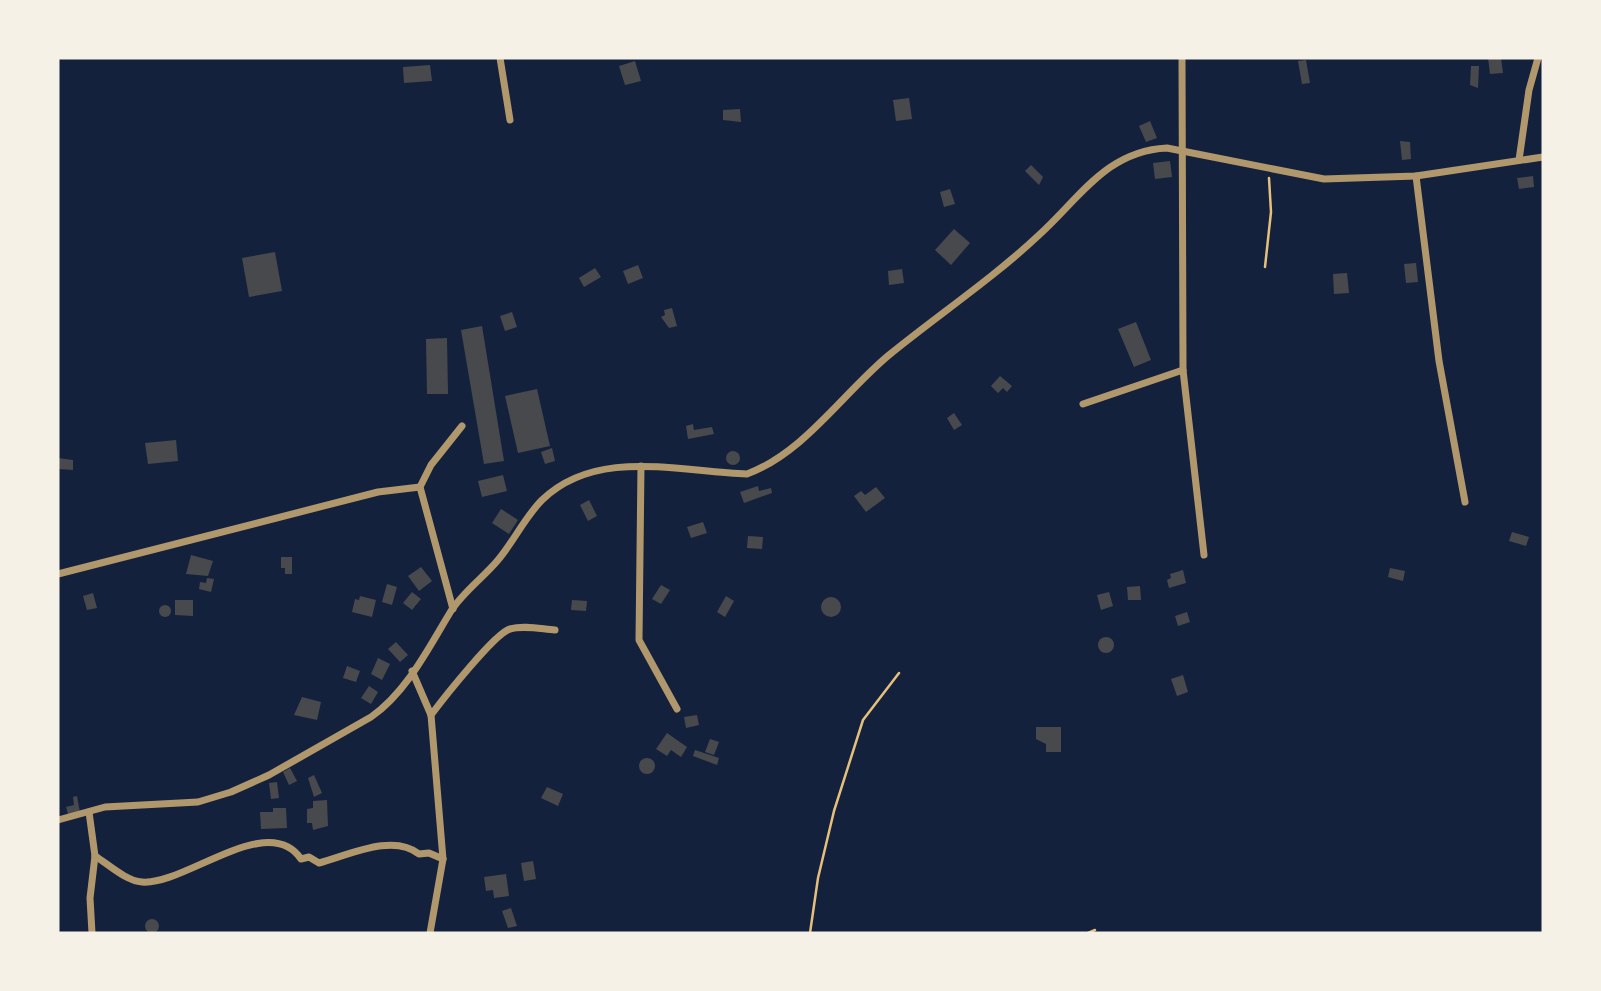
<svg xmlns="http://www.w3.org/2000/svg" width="1601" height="991" viewBox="0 0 1601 991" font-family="'Golos Text',sans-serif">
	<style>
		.building { fill: #48494c }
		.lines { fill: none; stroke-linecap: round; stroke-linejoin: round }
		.path { stroke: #e5c07b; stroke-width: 2.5 }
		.minor { stroke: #b1986c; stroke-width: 7 }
	</style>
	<rect width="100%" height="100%" fill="#14213d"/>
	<g class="building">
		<path d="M1488,58H1501L1503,73L1490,74Z"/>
		<path d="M1306,60L1310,83L1302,84L1298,61Z"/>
		<path d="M635,61L641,81L625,85L619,66Z"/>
		<path d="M430,65L432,81L404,83L403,67Z"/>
		<path d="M1471,66H1479L1478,88L1470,85Z"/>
		<path d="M909,98L912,119L896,121L893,100Z"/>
		<path d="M740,109L741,122L723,120V110Z"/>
		<path d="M1150,121L1157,138L1146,142L1139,126Z"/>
		<path d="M1400,141L1410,142L1411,159L1402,160Z"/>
		<path d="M1170,161L1172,177L1155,179L1153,163Z"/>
		<path d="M1031,165L1043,177L1039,185L1025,171Z"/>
		<path d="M1533,176L1534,187L1519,189L1517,178Z"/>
		<path d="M950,189L955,204L944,207L940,192Z"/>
		<path d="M954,229L970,243L951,265L935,250Z"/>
		<path d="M275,252L282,291L249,297L242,258Z"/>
		<path d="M1416,263L1418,282L1406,283L1404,264Z"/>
		<path d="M638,265L643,278L628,284L623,271Z"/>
		<path d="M595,268L601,277L584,287L579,278Z"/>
		<path d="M902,269L904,283L889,285L888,271Z"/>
		<path d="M1347,273L1349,293L1334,294L1333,274Z"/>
		<path d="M672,308L677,326L669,328L661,317L665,315L664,310Z"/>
		<path d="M512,312L517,327L505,331L500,316Z"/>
		<path d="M1136,322L1151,360L1134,367L1118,329Z"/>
		<path d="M482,326L504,461L484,464L461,330Z"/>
		<path d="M447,338L448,394H427L426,339Z"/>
		<path d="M1000,376L1012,386L1007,392L1003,388L998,393L991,386Z"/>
		<path d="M537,389L550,446L518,453L505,396Z"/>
		<path d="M954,413L962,425L954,430L947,418Z"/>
		<path d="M693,424L694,430L712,427L714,434L688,439L686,426Z"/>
		<path d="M176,440L178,461L148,464L145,443Z"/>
		<path d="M552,448L555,461L545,464L541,452Z"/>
		<circle cx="733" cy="458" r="7"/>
		<path d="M58,458L73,460V470L58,469Z"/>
		<path d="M503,475L507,491L482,497L478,481Z"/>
		<path d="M758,486L759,491L771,488L772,493L744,503L740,492Z"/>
		<path d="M876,487L885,498L866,512L854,496L861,491L865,495Z"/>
		<path d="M589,500L597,516L588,521L580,505Z"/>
		<path d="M501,509L518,520L509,534L492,523Z"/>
		<path d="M703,522L707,533L691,538L687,527Z"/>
		<path d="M1512,532L1529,537L1526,546L1509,541Z"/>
		<path d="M748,536L763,537L762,549L747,548Z"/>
		<path d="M191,555L213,561L208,576L186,574Z"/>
		<path d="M281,557H292V574H285V568H281Z"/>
		<path d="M421,567L432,581L419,591L408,576Z"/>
		<path d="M1390,568L1405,571L1403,581L1388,577Z"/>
		<path d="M1183,570L1186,583L1169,588L1167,580L1171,578L1170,574Z"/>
		<path d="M207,578L214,579L211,592L199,589L200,582L206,583Z"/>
		<path d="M387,584L397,587L392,605L382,602Z"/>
		<path d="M661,585L670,590L661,604L652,599Z"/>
		<path d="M1140,586L1141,600H1128L1127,587Z"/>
		<path d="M412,592L421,599L412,610L403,603Z"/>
		<path d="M1109,592L1113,606L1101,610L1097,595Z"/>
		<path d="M93,593L97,608L87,610L83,596Z"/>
		<path d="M360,596L376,600L372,617L352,612L355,599L359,600Z"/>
		<path d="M726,596L734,601L725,617L717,612Z"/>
		<circle cx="831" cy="607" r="10"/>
		<path d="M175,600H193V616L175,615Z"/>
		<path d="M572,600L587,601L586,611L571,610Z"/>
		<circle cx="165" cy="611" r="6"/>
		<path d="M1187,612L1190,622L1178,626L1175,616Z"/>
		<circle cx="1106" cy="645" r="8"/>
		<path d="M396,642L408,655L400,662L388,649Z"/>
		<path d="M378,658L390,664L382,680L371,674Z"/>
		<path d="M347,666L360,671L356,682L343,678Z"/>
		<path d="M1183,675L1188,692L1177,696L1171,679Z"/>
		<path d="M369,686L378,692L371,704L361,698Z"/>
		<path d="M302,697L321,702L317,720L294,715Z"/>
		<path d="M697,715L699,725L686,728L684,717Z"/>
		<path d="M1036,727H1061V752H1046V744L1036,739Z"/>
		<path d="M667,733L687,747L681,757L671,750L667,756L656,749Z"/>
		<path d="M710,739L719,742L714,755L705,752Z"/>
		<path d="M695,750L719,758L717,765L693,756Z"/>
		<circle cx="647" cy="766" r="8"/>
		<path d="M290,768L297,781L289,785L283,772Z"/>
		<path d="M314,775L322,793L314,797L308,778Z"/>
		<path d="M277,782L279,798L271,799L269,783Z"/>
		<path d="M547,787L563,794L558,806L541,798Z"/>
		<path d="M77,796L80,813L68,814L66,807L74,805L73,797Z"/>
		<path d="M327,800L328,826L313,830L312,823H307V809L313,808V801Z"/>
		<path d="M273,808H286L287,828L261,829L260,812H273Z"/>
		<path d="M533,861L536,879L524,881L521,863Z"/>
		<path d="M506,874L509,896L494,898L493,890L486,891L484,877Z"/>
		<path d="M511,908L517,926L508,928L502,911Z"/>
		<circle cx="152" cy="926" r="7"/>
	</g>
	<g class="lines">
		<g class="path">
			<path d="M1265,267L1271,212L1269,178"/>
			<path d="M810,933L818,878L834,811L863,720L899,673"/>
			<path d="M1088,933L1095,930"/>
		</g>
		<g class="minor">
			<path d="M500,58L510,120"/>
			<path d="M1182,58L1183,370L1204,555"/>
			<path d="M1519,160L1529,90L1538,58"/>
			<path d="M1416,176L1439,361L1465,502"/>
			<path d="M1083,404L1183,370"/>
			<path d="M641,466L639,640L677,709"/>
			<path d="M58,574L378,492L420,487"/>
			<path d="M453,609L420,487L431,465L462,426"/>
			<path d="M412,671L431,715L443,859L430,933"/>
			<path d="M431,715C443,699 495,633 510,629C524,625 541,629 555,630"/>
			<path d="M89,812L95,856L90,898L92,933"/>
			<path d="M58,820L105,807L198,802L231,792L269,775L371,717C407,692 429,647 451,611C463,592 484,577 498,560C514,541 525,517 542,500C597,447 679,472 747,474C804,453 843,393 889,355C938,315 992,279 1039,235C1080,198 1106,151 1167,148L1324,179L1416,176L1543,157"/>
			<path d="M95,856C108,864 126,881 142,882C184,886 268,810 301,859L309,857L319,863C349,855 393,833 419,854L429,853L443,859"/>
		</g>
	</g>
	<rect width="1601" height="991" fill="none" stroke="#f6f1e7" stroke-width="119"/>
</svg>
